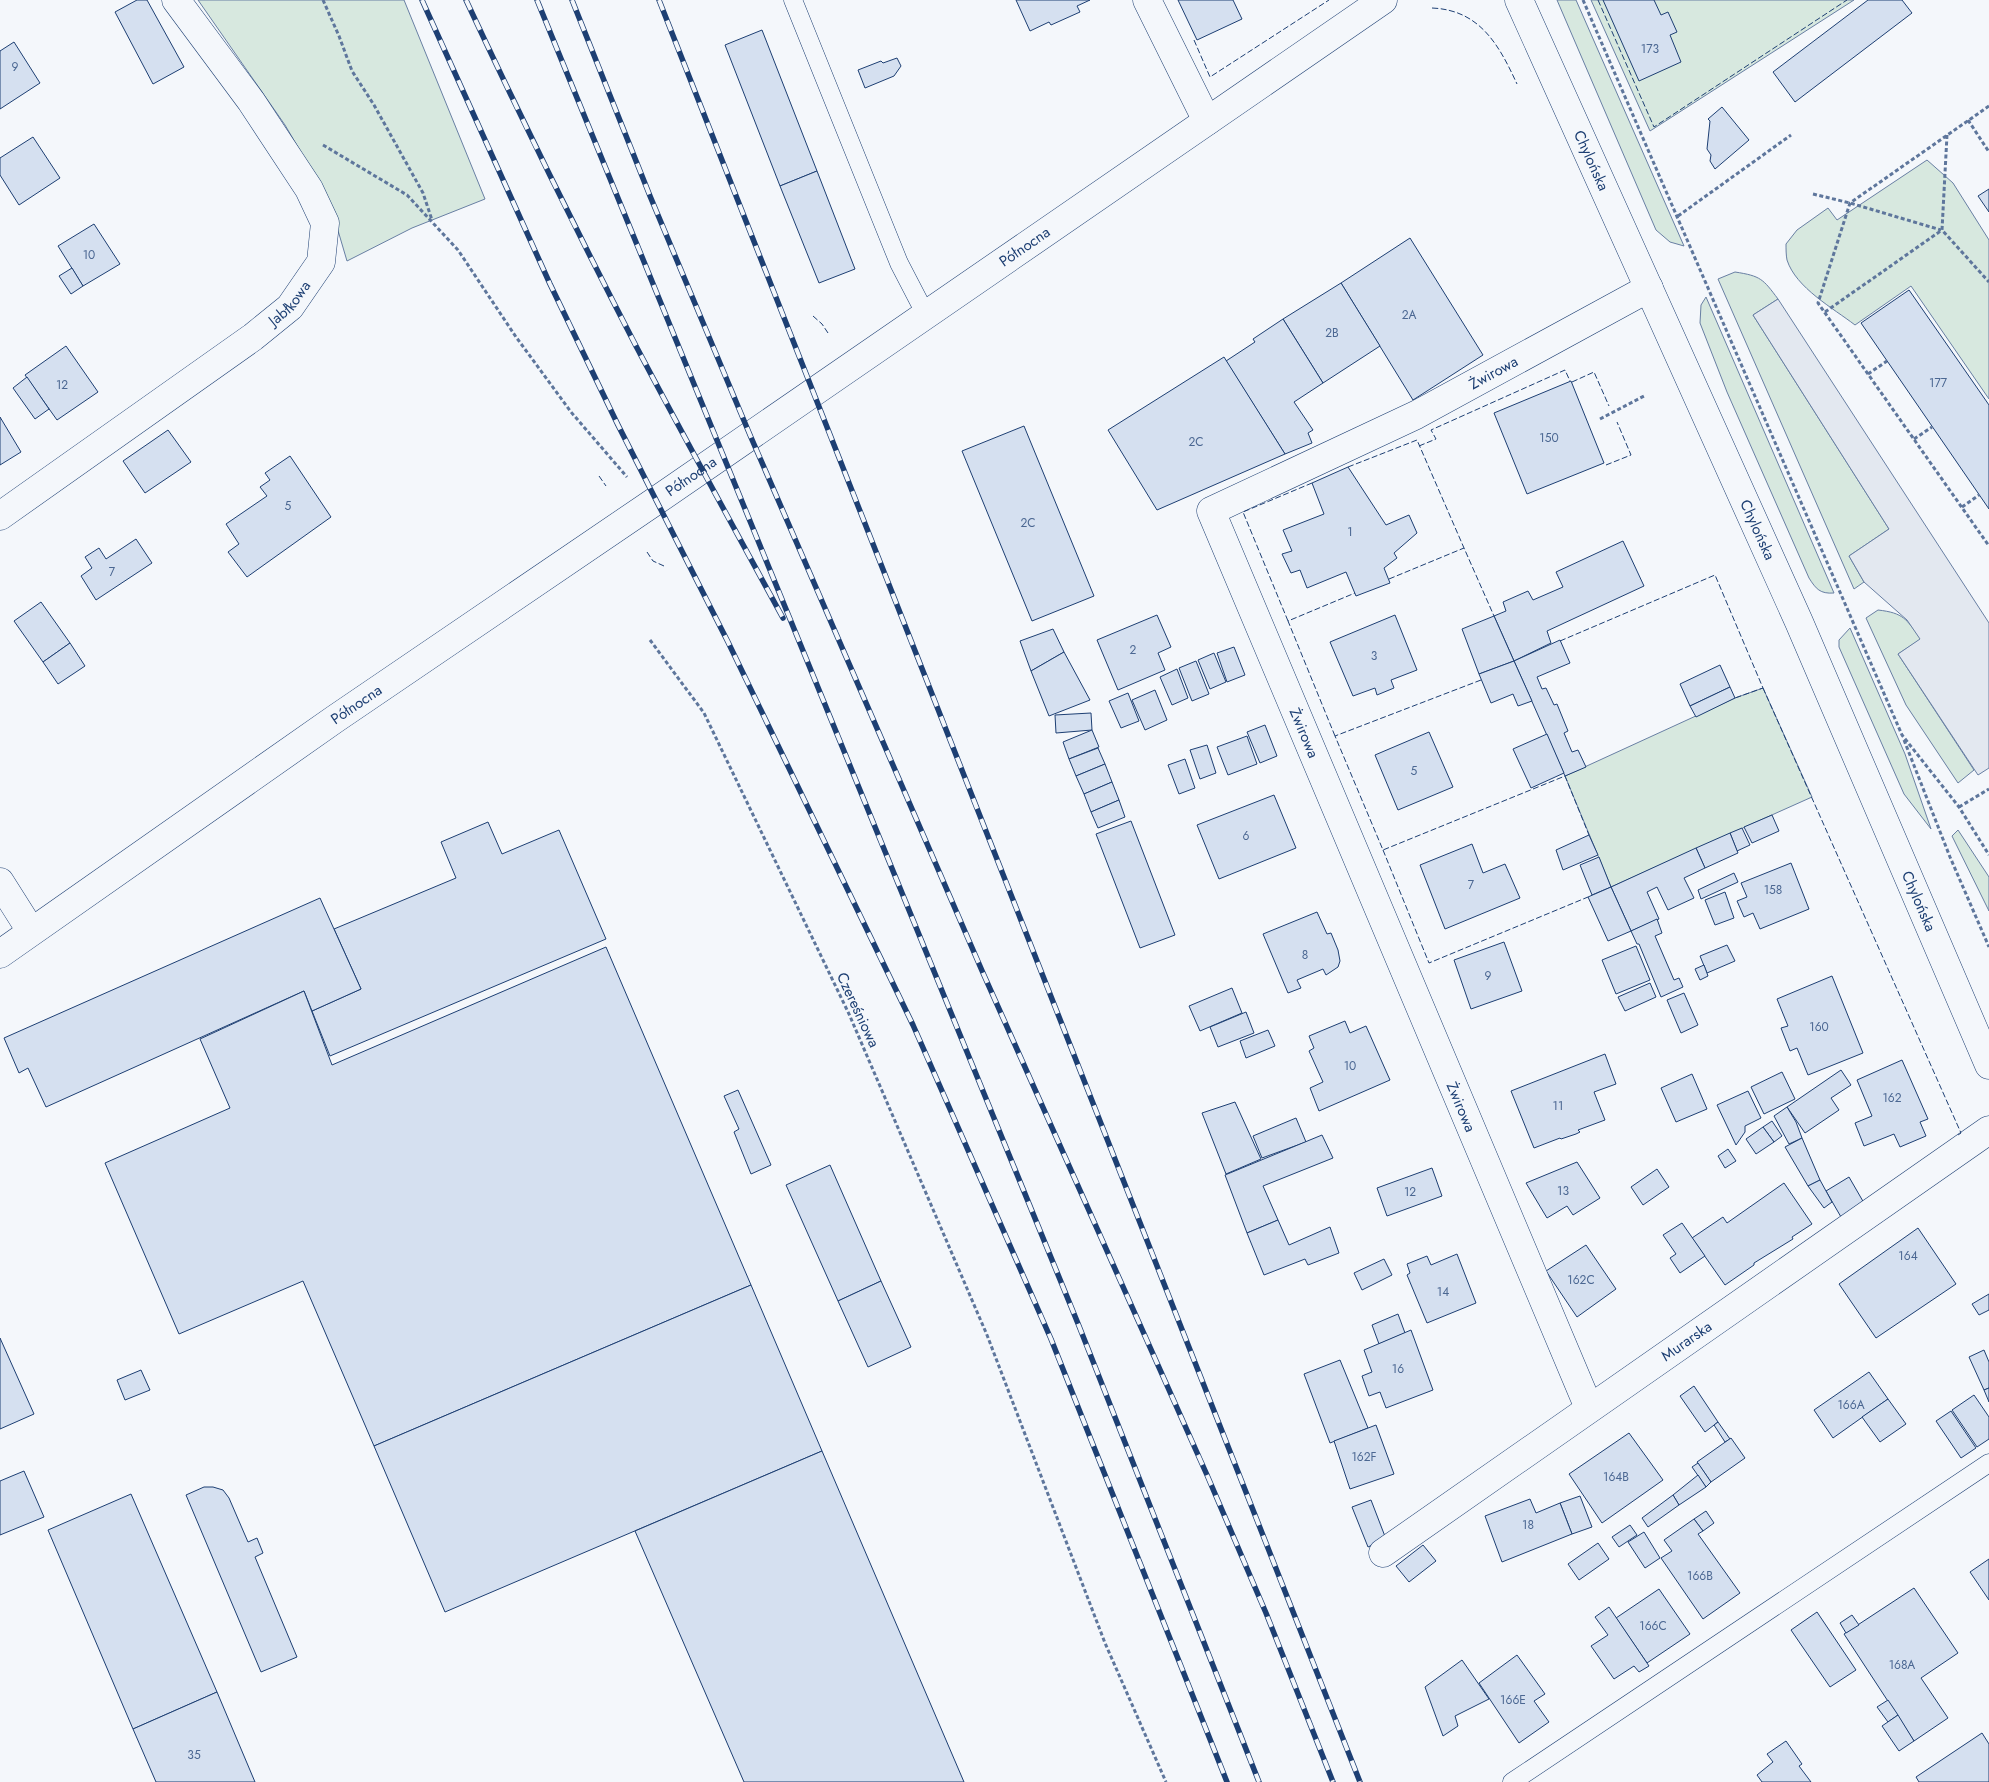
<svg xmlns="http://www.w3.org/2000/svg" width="1989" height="1782" viewBox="0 0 1989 1782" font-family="Jost,sans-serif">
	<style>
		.green { fill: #d7e8df; stroke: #687fa3 }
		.parking { fill: #e3e8f0; stroke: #687fa3 }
		.building { fill: #d5e0f0; stroke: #1d3f73 }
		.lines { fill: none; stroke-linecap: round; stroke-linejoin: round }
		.lane-casing { stroke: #1d3f73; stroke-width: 19 }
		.street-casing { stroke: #1d3f73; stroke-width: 29 }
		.secondary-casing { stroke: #1d3f73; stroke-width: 29 }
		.path { stroke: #5e769c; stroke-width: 3; stroke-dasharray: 4 2.5; stroke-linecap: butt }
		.lane { stroke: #f4f7fb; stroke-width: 18 }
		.street { stroke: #f4f7fb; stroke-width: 28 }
		.secondary { stroke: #f4f7fb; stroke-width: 28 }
		.rail-casing { stroke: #1d3f73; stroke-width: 5.5 }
		.rail { stroke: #f4f7fb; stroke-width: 4; stroke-dasharray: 11; stroke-linecap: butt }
		.fence { stroke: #1d3f73; stroke-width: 1; stroke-dasharray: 6 2.5; stroke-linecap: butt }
		.labels { text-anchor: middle; stroke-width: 4; stroke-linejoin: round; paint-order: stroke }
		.number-label { font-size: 12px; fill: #4b6792 }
		.street-label { font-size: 15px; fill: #1d3f73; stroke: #f4f7fb }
	</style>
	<rect width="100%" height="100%" fill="#f4f7fb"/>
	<g class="green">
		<path d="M198,0H404L485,199L412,228L347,261L329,200L285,125Z"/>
		<path d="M1557,0H1576L1684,246L1670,242L1656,230Z"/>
		<path d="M1591,0H1854L1650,131Z"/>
		<path d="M1927,160L1953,183L1989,240V399L1911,286L1855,325C1833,308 1796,288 1787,260C1786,255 1786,249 1786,244L1797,230L1828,208L1837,220Z"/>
		<path d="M1735,272C1761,276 1763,279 1778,299L1753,315L1889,529L1849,556L1864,582L1854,589L1718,279Z"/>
		<path d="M1706,297L1834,593C1820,594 1816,589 1809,578L1727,392L1700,323L1701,305Z"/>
		<path d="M1878,610C1904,613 1906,619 1921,639L1898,654L1974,770L1958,783L1906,705L1866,618Z"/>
		<path d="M1850,628L1905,754L1931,829L1904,794L1839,647V640Z"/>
		<path d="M1763,688L1812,797L1611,887L1565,776L1735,698Z"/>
		<path d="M1958,830L1989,877V911L1952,836Z"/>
	</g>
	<path class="parking" d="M1778,299L1989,623V768L1978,775L1898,654L1920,639L1907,620L1864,582L1849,556L1889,529L1753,315Z"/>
	<g class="building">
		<path d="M137,0H147L184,67L153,84L115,12Z"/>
		<path d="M1016,0H1090L1077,6L1080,12L1051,25L1049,22L1030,31Z"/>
		<path d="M1178,0H1233L1242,19L1197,40Z"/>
		<path d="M1603,0H1654L1661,15L1668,12L1677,32L1670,35L1681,62L1639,81Z"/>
		<path d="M1868,0H1902L1912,13L1795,102L1773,72Z"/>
		<path d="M762,30L817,171L780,186L725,45Z"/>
		<path d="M14,42L40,83L0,109V51Z"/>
		<path d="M897,58L901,66L894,76L865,88L858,70L881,61L883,63Z"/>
		<path d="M1722,107L1749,140L1715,169L1710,161L1711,155L1707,149L1710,121L1708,119Z"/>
		<path d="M33,137L60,178L19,205L0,175V158Z"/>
		<path d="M817,171L855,269L819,283L780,186Z"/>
		<path d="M1989,189V212L1978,196Z"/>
		<path d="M94,224L120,264L83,286L58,246Z"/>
		<path d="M1410,238L1483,355L1413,400L1341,283Z"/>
		<path d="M72,268L83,286L71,294L59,276Z"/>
		<path d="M1341,283L1380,346L1323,383L1283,319Z"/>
		<path d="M1909,290L1989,405V509L1861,323Z"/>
		<path d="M1283,319L1323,383L1294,402L1313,430L1308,433L1312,443L1285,454L1226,361L1255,342L1253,339Z"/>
		<path d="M66,346L98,392L57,420L25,375Z"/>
		<path d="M1224,357L1285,454L1157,510L1108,430Z"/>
		<path d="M27,377L49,409L35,419L13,388Z"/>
		<path d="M1571,381L1604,463L1527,494L1494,413Z"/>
		<path d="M0,417L21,452L0,465Z"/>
		<path d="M1024,426L1094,596L1032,621L962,451Z"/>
		<path d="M168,430L191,462L145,493L123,461Z"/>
		<path d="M290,456L331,517L247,577L228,552L239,544L226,524L267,496L260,487L270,480L265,473Z"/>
		<path d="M1348,467L1386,525L1409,515L1417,533L1394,553L1397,558L1384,568L1390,583L1356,596L1346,572L1307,588L1300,570L1291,573L1282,554L1292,551L1283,530L1324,514L1312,483Z"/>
		<path d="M136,539L152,563L96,600L81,576L92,568L85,557L99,548L106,559Z"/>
		<path d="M1623,541L1644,586L1547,631L1551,643L1514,661L1494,616L1506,611L1503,602L1528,591L1533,600L1563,587L1556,572Z"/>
		<path d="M41,602L70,643L43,662L14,621Z"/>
		<path d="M1157,615L1171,647L1158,653L1165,670L1118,690L1097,640Z"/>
		<path d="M1395,615L1417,670L1391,680L1394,688L1377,695L1375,688L1353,696L1330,642Z"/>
		<path d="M1494,616L1514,661L1479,674L1462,629Z"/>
		<path d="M1053,629L1064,652L1031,671L1020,641Z"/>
		<path d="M1560,640L1570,663L1537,677L1542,689L1546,688L1554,705L1557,704L1568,731L1564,733L1572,752L1578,750L1586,767L1565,776L1514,661Z"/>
		<path d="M70,643L85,666L58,684L43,662Z"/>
		<path d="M1234,647L1245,675L1227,682L1217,653Z"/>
		<path d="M1064,652L1090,700L1049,716L1031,671Z"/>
		<path d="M1214,653L1226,682L1210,689L1198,660Z"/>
		<path d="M1196,661L1209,694L1192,701L1179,668Z"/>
		<path d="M1514,661L1532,701L1518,706L1513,694L1491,703L1479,674Z"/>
		<path d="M1720,665L1730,687L1690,706L1680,684Z"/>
		<path d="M1177,669L1188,698L1172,705L1160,677Z"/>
		<path d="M1730,687L1735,698L1696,717L1690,706Z"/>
		<path d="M1155,690L1167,720L1145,730L1132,700Z"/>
		<path d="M1128,693L1139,721L1121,728L1109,701Z"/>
		<path d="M1091,713L1092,730L1056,733L1055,715Z"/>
		<path d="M1265,725L1277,756L1260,763L1247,732Z"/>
		<path d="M1092,730L1099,747L1069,759L1063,742Z"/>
		<path d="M1429,732L1453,787L1398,810L1375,755Z"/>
		<path d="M1547,734L1564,773L1531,788L1513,749Z"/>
		<path d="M1247,736L1257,764L1228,775L1217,747Z"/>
		<path d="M1207,745L1216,773L1200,779L1190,750Z"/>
		<path d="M1098,748L1105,764L1076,776L1069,759Z"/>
		<path d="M1185,759L1195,788L1179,794L1168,765Z"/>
		<path d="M1105,764L1112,782L1084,794L1076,776Z"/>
		<path d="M1112,782L1119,800L1091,812L1084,794Z"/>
		<path d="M1274,795L1296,848L1219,879L1197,825Z"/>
		<path d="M1119,800L1125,817L1098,828L1091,812Z"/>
		<path d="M1772,815L1779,831L1752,843L1744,827Z"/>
		<path d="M1131,821L1175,935L1140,948L1096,834Z"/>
		<path d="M488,822L502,854L559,830L606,939L330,1056L312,1011L361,989L334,929L456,878L441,842Z"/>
		<path d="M1742,828L1750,845L1737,851L1730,833Z"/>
		<path d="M1730,833L1738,853L1705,868L1696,848Z"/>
		<path d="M1589,835L1598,855L1563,870L1556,850Z"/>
		<path d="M1472,844L1483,873L1505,864L1520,898L1445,929L1420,865Z"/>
		<path d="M1696,848L1705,868L1684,878L1694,898L1668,910L1657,887L1647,892L1659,919L1631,931L1611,887Z"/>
		<path d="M1599,857L1611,887L1592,895L1580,865Z"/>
		<path d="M1791,863L1809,909L1760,929L1753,913L1744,917L1737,901L1747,897L1741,883Z"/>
		<path d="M1734,873L1738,882L1701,899L1698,890Z"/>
		<path d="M1611,887L1631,931L1608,941L1588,897Z"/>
		<path d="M1725,892L1734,918L1715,925L1705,900Z"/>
		<path d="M320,898L361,989L312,1011L304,991L46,1107L28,1068L19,1073L4,1038Z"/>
		<path d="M1317,912L1327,934L1331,933L1338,950L1340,961L1338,967L1326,975L1323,969L1297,980L1301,988L1288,993L1263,934Z"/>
		<path d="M1657,919L1662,933L1655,936L1674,980L1679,978L1683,987L1661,997L1639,944H1637L1631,931Z"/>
		<path d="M1504,942L1522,991L1471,1009L1454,960Z"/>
		<path d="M1727,945L1735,961L1707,973L1700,956Z"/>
		<path d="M1636,946L1650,980L1616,994L1602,960Z"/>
		<path d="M606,947L751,1285L374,1446L303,1281L179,1334L105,1163L230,1108L200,1039L304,991L332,1065Z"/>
		<path d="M1704,965L1708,976L1700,980L1695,969Z"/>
		<path d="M1832,976L1863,1053L1808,1075L1797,1048L1790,1051L1781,1028L1788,1026L1777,999Z"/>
		<path d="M1650,983L1656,997L1625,1011L1618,997Z"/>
		<path d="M1232,988L1242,1013L1200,1031L1189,1006Z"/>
		<path d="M1684,993L1698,1025L1681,1033L1667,1000Z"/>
		<path d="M1246,1012L1254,1033L1218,1047L1210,1027Z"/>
		<path d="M1345,1021L1350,1033L1366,1026L1390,1080L1319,1111L1310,1088L1323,1082L1309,1051L1314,1048L1309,1036Z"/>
		<path d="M1268,1030L1275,1046L1246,1058L1240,1041Z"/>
		<path d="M1605,1054L1616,1084L1594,1092L1605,1120L1578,1130L1580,1132L1576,1134L1561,1139L1560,1138L1534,1148L1511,1091Z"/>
		<path d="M1902,1060L1928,1119L1920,1122L1926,1136L1900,1147L1894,1134L1864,1146L1855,1123L1872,1116L1857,1080Z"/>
		<path d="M1841,1070L1851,1085L1831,1098L1839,1110L1805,1133L1787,1107Z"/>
		<path d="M1782,1072L1795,1099L1764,1114L1751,1087Z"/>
		<path d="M1692,1074L1707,1109L1676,1122L1661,1088Z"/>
		<path d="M738,1090L771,1165L751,1174L734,1132L739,1129L724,1096Z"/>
		<path d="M1748,1091L1761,1118L1745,1126V1132L1736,1145L1717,1105Z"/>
		<path d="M1235,1102L1261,1159L1226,1174L1202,1113Z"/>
		<path d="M1787,1107L1796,1122L1802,1138L1789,1144L1774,1116Z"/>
		<path d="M1296,1118L1306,1142L1262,1158L1253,1136Z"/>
		<path d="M1772,1121L1782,1136L1774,1142L1763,1127Z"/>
		<path d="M1763,1127L1774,1142L1756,1154L1746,1139Z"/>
		<path d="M1322,1135L1333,1158L1263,1186L1278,1220L1247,1233L1225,1175Z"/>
		<path d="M1802,1138L1820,1180L1808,1186L1785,1147Z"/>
		<path d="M1728,1149L1736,1161L1725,1168L1718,1156Z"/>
		<path d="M1577,1162L1600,1198L1573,1215L1567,1206L1547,1218L1526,1183Z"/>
		<path d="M830,1165L881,1281L838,1301L786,1185Z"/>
		<path d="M1432,1168L1442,1196L1387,1216L1377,1188Z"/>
		<path d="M1657,1169L1669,1187L1643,1205L1631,1187Z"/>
		<path d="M1849,1177L1864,1203L1841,1217L1826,1191Z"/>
		<path d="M1820,1180L1832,1202L1824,1208L1808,1186Z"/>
		<path d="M1784,1183L1812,1224L1792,1237L1793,1239L1754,1263V1265L1725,1285L1692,1238L1723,1217L1727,1223Z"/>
		<path d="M1278,1220L1289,1245L1330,1227L1339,1253L1308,1265L1305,1259L1264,1275L1247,1233Z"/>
		<path d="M1682,1223L1705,1256L1680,1273L1670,1258L1676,1254L1663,1235Z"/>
		<path d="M1918,1228L1956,1284L1876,1338L1839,1284Z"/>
		<path d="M1586,1245L1616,1289L1577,1317L1546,1271Z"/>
		<path d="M1457,1254L1476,1303L1427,1323L1407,1275L1410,1273L1407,1264L1427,1256L1431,1265Z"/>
		<path d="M1384,1259L1392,1275L1362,1290L1354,1273Z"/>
		<path d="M881,1281L911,1347L868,1367L838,1301Z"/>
		<path d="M751,1285L822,1451L445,1612L374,1446Z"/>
		<path d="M1989,1294V1310L1979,1315L1972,1304Z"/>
		<path d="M1398,1314L1405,1333L1379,1344L1372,1325Z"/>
		<path d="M1411,1330L1433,1390L1386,1408L1380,1392L1369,1396L1362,1376L1372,1372L1364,1350Z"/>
		<path d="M0,1338L34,1414L0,1429Z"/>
		<path d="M1984,1350L1989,1362V1388L1984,1390L1969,1357Z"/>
		<path d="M1340,1360L1368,1428L1330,1443L1304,1374Z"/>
		<path d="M141,1370L150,1390L125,1400L117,1380Z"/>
		<path d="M1869,1372L1888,1399L1833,1438L1814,1410Z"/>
		<path d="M1694,1386L1718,1422L1705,1432L1680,1396Z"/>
		<path d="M1989,1388V1402L1984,1390Z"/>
		<path d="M1974,1395L1989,1417V1439L1977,1447L1952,1410Z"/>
		<path d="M1888,1399L1906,1424L1880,1442L1862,1417Z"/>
		<path d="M1951,1411L1976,1448L1961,1458L1936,1421Z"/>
		<path d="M1718,1422L1730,1439L1725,1442L1714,1425Z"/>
		<path d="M1376,1425L1394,1474L1350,1489L1334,1441Z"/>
		<path d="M1629,1433L1663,1480L1602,1523L1569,1474Z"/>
		<path d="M1731,1438L1745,1458L1711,1482L1697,1462Z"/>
		<path d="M822,1451L964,1782H744L635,1531Z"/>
		<path d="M1698,1463L1711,1482L1706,1487L1692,1467Z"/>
		<path d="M24,1471L44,1517L0,1535V1481Z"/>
		<path d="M1698,1475L1706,1487L1679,1505L1673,1495Z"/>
		<path d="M204,1487H213L223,1490L229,1498L248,1542L257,1538L263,1553L255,1557L297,1657L261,1672L186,1495Z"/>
		<path d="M131,1494L217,1692L133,1729L48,1530Z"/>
		<path d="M1673,1495L1679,1505L1648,1527L1642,1518Z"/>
		<path d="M1580,1496L1592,1527L1572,1534L1560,1503Z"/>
		<path d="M1530,1499L1536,1513L1560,1503L1572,1534L1502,1562L1485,1516Z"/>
		<path d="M1371,1500L1386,1539L1368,1547L1352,1507Z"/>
		<path d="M1706,1511L1714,1523L1703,1531L1694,1519Z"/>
		<path d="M1694,1519L1703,1531L1698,1534L1740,1593L1703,1619L1661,1558L1672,1551L1664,1540Z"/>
		<path d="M1630,1525L1637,1535L1619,1547L1612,1537Z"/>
		<path d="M1644,1532L1660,1558L1645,1568L1628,1542Z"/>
		<path d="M1598,1543L1609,1559L1579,1580L1568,1564Z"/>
		<path d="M1423,1545L1436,1561L1409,1582L1396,1566Z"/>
		<path d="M1989,1559V1600L1970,1572Z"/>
		<path d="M1914,1588L1958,1653L1921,1678L1948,1718L1914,1741L1844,1634Z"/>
		<path d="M1659,1589L1690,1634L1647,1663L1616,1618Z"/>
		<path d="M1609,1607L1649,1666L1639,1672L1634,1666L1614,1679L1591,1646L1608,1635L1595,1617Z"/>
		<path d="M1817,1612L1856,1670L1830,1687L1791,1630Z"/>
		<path d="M1852,1615L1859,1625L1846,1633L1840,1623Z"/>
		<path d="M1517,1655L1545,1694L1534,1701L1549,1722L1519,1743L1479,1683Z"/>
		<path d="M1462,1660L1489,1699L1455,1716L1458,1726L1443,1736L1425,1687Z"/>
		<path d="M217,1692L255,1782H156L133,1729Z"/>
		<path d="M1888,1700L1898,1715L1888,1722L1877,1707Z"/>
		<path d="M1898,1715L1914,1741L1899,1751L1882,1726Z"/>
		<path d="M1982,1733L1989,1744V1782H1919L1916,1777Z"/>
		<path d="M1786,1741L1802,1764L1799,1766L1811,1782H1762L1757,1775L1773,1762L1767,1754Z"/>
	</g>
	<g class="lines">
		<defs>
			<g id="lane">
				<path d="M793,0L899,263L926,315"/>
				<path d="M1512,1782L1989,1463"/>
			</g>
			<g id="street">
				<path d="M1147,0L1207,121"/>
				<path id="s1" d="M0,516L253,337L290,307L321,262L325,223L309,189L251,101L176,0"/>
				<path d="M0,882L31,931"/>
				<path id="s2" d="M0,954L335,719L657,500L1383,0"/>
				<path id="s3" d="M1589,1408L1211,511L1416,415L1649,288"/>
				<path id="s4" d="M1383,1553L1989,1130"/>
			</g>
			<g id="secondary">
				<path id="s5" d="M1519,0L1799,622L1989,1065"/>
			</g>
		</defs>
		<use href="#lane" class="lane-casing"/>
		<use href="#street" class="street-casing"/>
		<use href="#secondary" class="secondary-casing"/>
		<g class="path">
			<path d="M323,0L339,36L352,71L374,105L423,193L432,220"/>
			<path d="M1583,0L1902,735L1959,807L1989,855"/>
			<path d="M1989,106L1850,203L1818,303L1989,546"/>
			<path d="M1968,120L1989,152"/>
			<path d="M1947,135L1942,230L1989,282"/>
			<path d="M323,145L407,195L458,250L516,337L571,412L627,477"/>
			<path d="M1813,194L1850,203L1941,230"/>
			<path d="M1678,216L1791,135"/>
			<path d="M1825,312L1942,230"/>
			<path d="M1868,374L1887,361"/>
			<path d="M1600,419L1646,395"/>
			<path d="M1914,439L1932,427"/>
			<path d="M1962,507L1979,495"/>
			<path d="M650,640L704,713L849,1014L987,1335L1105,1643L1166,1782"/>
			<path d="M1904,740L1950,857L1989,947"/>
			<path d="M1959,807L1989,789"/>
		</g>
		<use href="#lane" class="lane"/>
		<use href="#street" class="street"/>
		<use href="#secondary" class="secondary"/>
		<defs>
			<g id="rail">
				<path d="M422,0L550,284L618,425L728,642L913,1025L1051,1339L1227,1782"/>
				<path d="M466,0C520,116 577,232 636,346C684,437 734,528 783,618"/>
				<path d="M537,0L1079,1326L1259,1782"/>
				<path d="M572,0L650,196L750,435L983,973L1207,1475L1266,1613L1333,1782"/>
				<path d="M659,0L1360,1782"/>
			</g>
		</defs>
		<use href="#rail" class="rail-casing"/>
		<use href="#rail" class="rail"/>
		<g class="fence">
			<path d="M1598,0L1654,127L1847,0"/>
			<path d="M1432,8C1480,10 1499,45 1517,84"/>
			<path d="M1194,40L1210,77L1329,0"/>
			<path d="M813,316L822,324L828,333"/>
			<path d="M1572,382L1594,372L1609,406"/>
			<path d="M1419,446L1436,439L1431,430L1565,370L1570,381"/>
			<path d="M1606,465L1631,455L1617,422"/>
			<path d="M1348,467L1417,440L1464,548"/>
			<path d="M599,476L606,486"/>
			<path d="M647,552L653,561L664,566"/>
			<path d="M1389,579L1464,548L1494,616"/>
			<path d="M1288,621L1243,512L1312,483"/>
			<path d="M1560,641L1715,575L1763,688L1735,698"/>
			<path d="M1481,680L1335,736L1383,850L1565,776L1589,835"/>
			<path d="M1763,688L1961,1133L1958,1135"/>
			<path d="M1335,736L1288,621L1355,593"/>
			<path d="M1383,850L1429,963L1588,897"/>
		</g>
	</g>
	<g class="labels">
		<g class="number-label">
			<text x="1650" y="53">173</text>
			<text x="15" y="71">9</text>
			<text x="89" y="259">10</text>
			<text x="1409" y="319">2A</text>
			<text x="1332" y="337">2B</text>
			<text x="1938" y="387">177</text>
			<text x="62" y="389">12</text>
			<text x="1549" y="442">150</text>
			<text x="1196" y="446">2C</text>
			<text x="288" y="510">5</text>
			<text x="1028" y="527">2C</text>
			<text x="1350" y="536">1</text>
			<text x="112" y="576">7</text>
			<text x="1133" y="654">2</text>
			<text x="1374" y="660">3</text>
			<text x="1414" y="775">5</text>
			<text x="1246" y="840">6</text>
			<text x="1471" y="889">7</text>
			<text x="1773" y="894">158</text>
			<text x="1305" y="959">8</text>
			<text x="1488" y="980">9</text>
			<text x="1819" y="1031">160</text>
			<text x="1350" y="1070">10</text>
			<text x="1892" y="1102">162</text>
			<text x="1558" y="1110">11</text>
			<text x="1563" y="1195">13</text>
			<text x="1410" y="1196">12</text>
			<text x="1908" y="1260">164</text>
			<text x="1581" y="1284">162C</text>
			<text x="1443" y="1296">14</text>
			<text x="1398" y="1373">16</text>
			<text x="1851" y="1409">166A</text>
			<text x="1364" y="1461">162F</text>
			<text x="1616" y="1481">164B</text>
			<text x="1528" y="1529">18</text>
			<text x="1700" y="1580">166B</text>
			<text x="1653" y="1630">166C</text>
			<text x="1902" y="1669">168A</text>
			<text x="1513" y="1704">166E</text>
			<text x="194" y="1759">35</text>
		</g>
		<g class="street-label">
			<text dy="5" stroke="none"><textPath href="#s5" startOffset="176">Chylońska</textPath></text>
			<text dy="5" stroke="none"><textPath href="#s2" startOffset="1245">Północna</textPath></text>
			<text dy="5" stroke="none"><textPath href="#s1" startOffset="360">Jabłkowa</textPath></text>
			<text dy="5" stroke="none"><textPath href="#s3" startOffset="1288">Żwirowa</textPath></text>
			<text dy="5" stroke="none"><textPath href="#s2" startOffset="840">Północna</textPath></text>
			<text dy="5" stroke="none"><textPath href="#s5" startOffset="581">Chylońska</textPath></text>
			<text dy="5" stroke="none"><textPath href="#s2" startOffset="435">Północna</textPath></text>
			<text transform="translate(1304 733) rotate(67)" y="5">Żwirowa</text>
			<text dy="5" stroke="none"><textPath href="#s5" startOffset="986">Chylońska</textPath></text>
			<text transform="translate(858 1010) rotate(65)" y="5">Czereśniowa</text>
			<text transform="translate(1461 1107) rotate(67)" y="5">Żwirowa</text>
			<text dy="5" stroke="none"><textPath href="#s4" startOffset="370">Murarska</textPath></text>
		</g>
	</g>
</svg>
